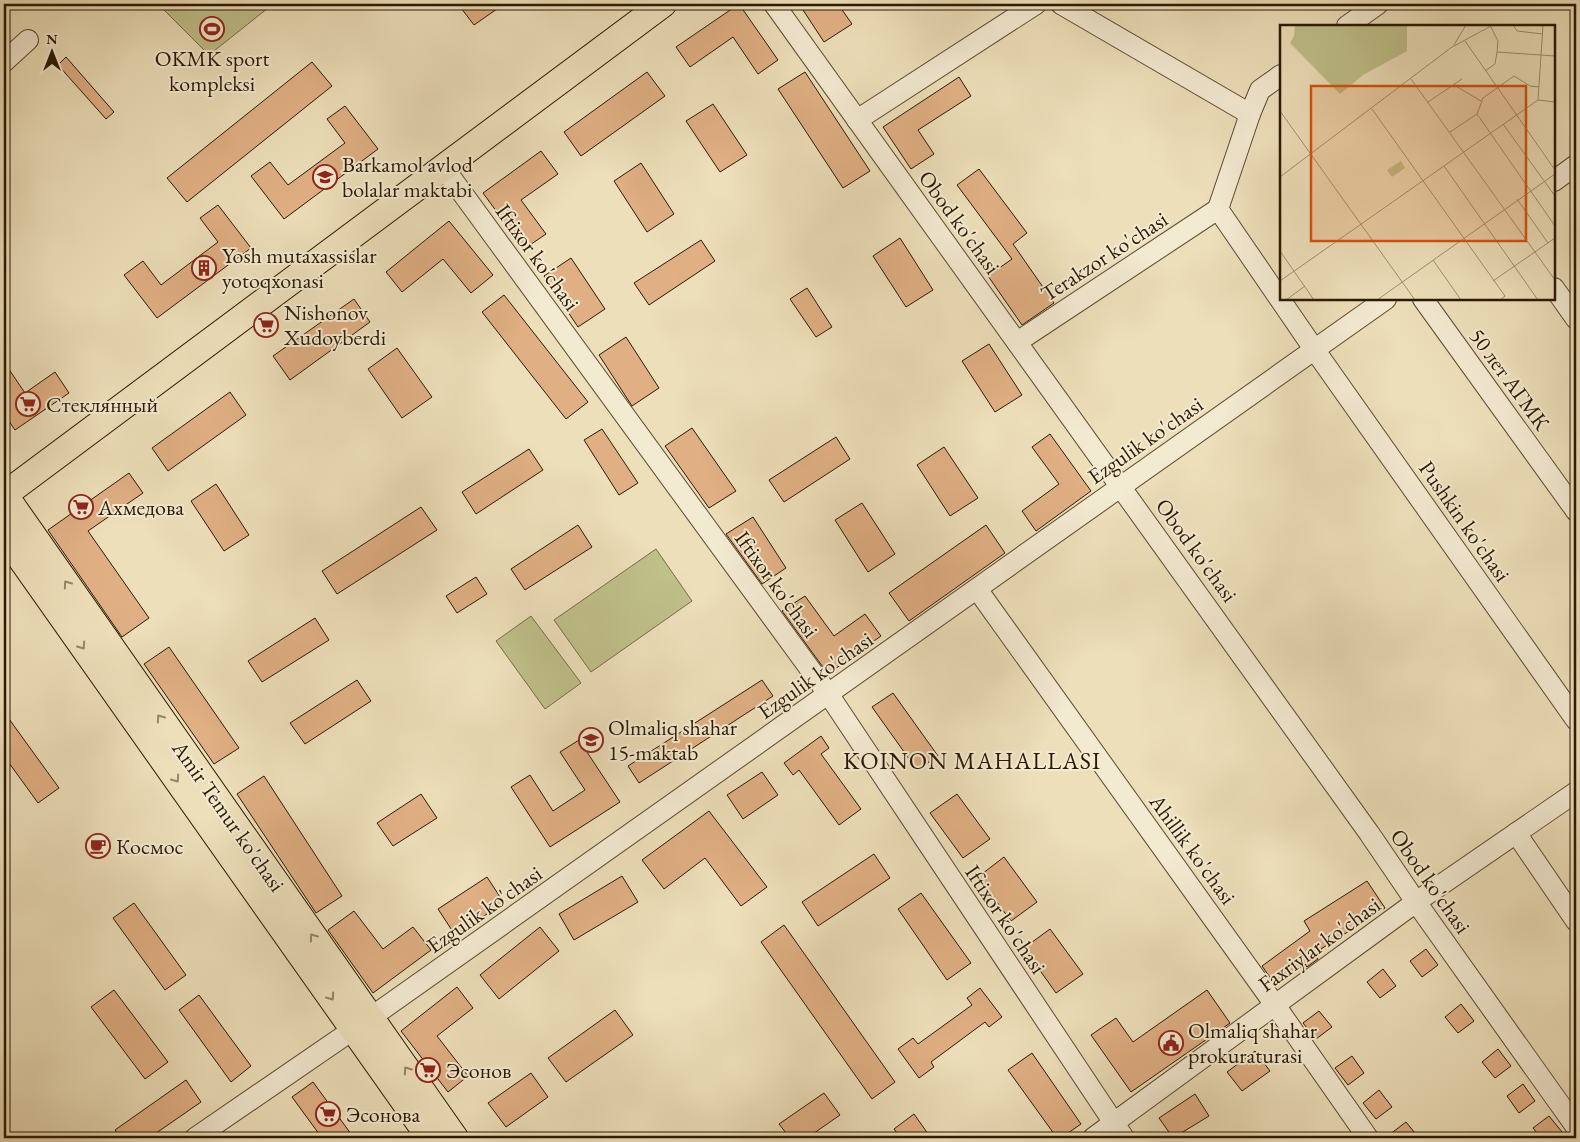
<svg xmlns="http://www.w3.org/2000/svg" width="1580" height="1142" viewBox="0 0 1580 1142" font-family="'EB Garamond',serif">
	<style>
		.green { fill: #c0c08a; stroke: #766c46 }
		.building { fill: #e0af84; stroke: #2b1901 }
		.lines { fill: none; stroke-linecap: round; stroke-linejoin: round }
		.minor-casing { stroke: #5c4a2f; stroke-width: 22 }
		.major-casing { stroke: #2b1901; stroke-width: 28 }
		.minor { stroke: #f3ead2; stroke-width: 20 }
		.major { stroke: #eddfba; stroke-width: 26 }
		.oneway { stroke: #968667 }
		.labels { text-anchor: middle; stroke-width: 4; stroke-linejoin: round; paint-order: stroke }
		.poi-label { font-size: 22px; fill: #2b1901; stroke: #f3ead2; text-anchor: start }
		.street-label { font-size: 22px; fill: #2b1901; stroke: #f3ead2 }
		.neighbourhood-label { font-size: 24px; letter-spacing: 1px; fill: #2b1901; stroke: #f3ead2 }
		.inset-road { fill: none; stroke: #9f9070; stroke-width: 1 }
		.view { fill: #d5530b; fill-opacity: 0.15; stroke: #d5530b; stroke-width: 2.5 }
		.inset-edge { fill: none; stroke: #2b1901; stroke-width: 2.5 }
	</style>
	<rect width="100%" height="100%" fill="#eddfba"/>
	<filter id="stains"><feTurbulence type="fractalNoise" baseFrequency=".004" numOctaves="4"/><feColorMatrix values="0 0 0 0 .2 0 0 0 0 .09 0 0 0 0 .02 0 0 0 .5 -.17"/></filter>
	<radialGradient id="worn" r=".72"><stop offset=".6" stop-color="#630" stop-opacity="0"/><stop offset="1" stop-color="#630" stop-opacity=".3"/></radialGradient>
	<g class="green">
		<path d="M158,4H273L209,55Z"/>
		<path d="M656,549L692,601L591,672L554,620Z"/>
		<path d="M531,616L581,683L545,709L496,641Z"/>
	</g>
	<g class="building">
		<path d="M458,4H504L474,25Z"/>
		<path d="M739,4L778,60L758,74L733,37L690,67L676,47Z"/>
		<path d="M813,4H838L852,24L824,42L803,10Z"/>
		<path d="M66,57L114,112L106,119L58,65Z"/>
		<path d="M312,62L332,86L187,202L167,178Z"/>
		<path d="M647,72L665,96L581,156L564,132Z"/>
		<path d="M805,72L870,171L843,188L778,89Z"/>
		<path d="M959,77L971,96L918,130L934,154L911,169L883,127Z"/>
		<path d="M713,104L747,155L720,172L686,121Z"/>
		<path d="M345,106L378,149L284,219L251,176L270,162L288,185L345,143L327,119Z"/>
		<path d="M541,151L558,174L521,200L546,234L524,249L483,193Z"/>
		<path d="M641,163L674,214L647,232L614,181Z"/>
		<path d="M979,169L1027,233L1013,244L1054,303L1022,325L988,276L1012,259L957,185Z"/>
		<path d="M218,205L251,248L157,318L124,275L143,261L161,285L218,242L200,218Z"/>
		<path d="M449,221L493,275L471,293L443,259L402,292L386,272Z"/>
		<path d="M900,238L933,290L906,307L873,256Z"/>
		<path d="M701,240L715,261L649,305L634,283Z"/>
		<path d="M571,258L605,309L578,327L544,276Z"/>
		<path d="M807,288L832,327L816,337L790,299Z"/>
		<path d="M504,295L588,402L566,419L482,312Z"/>
		<path d="M354,299L370,322L290,380L273,356Z"/>
		<path d="M626,337L659,388L632,406L599,355Z"/>
		<path d="M989,344L1022,395L995,412L962,361Z"/>
		<path d="M397,348L432,397L402,418L368,369Z"/>
		<path d="M4,362L25,393L55,372L69,393L15,430L4,414Z"/>
		<path d="M230,392L246,415L168,471L152,448Z"/>
		<path d="M692,428L736,491L709,508L665,446Z"/>
		<path d="M602,429L638,483L619,495L584,440Z"/>
		<path d="M1050,434L1091,491L1036,531L1022,511L1059,484L1032,447Z"/>
		<path d="M836,437L850,459L784,502L769,480Z"/>
		<path d="M944,447L978,498L950,516L917,465Z"/>
		<path d="M529,449L543,470L476,514L462,492Z"/>
		<path d="M129,473L143,493L88,531L149,618L122,637L48,530Z"/>
		<path d="M216,484L249,535L224,551L191,501Z"/>
		<path d="M862,503L895,554L868,572L835,520Z"/>
		<path d="M421,507L437,530L337,594L322,571Z"/>
		<path d="M753,517L786,568L762,584L726,534Z"/>
		<path d="M578,525L592,547L525,590L511,569Z"/>
		<path d="M986,525L1005,553L909,621L889,593Z"/>
		<path d="M476,577L487,594L457,613L446,596Z"/>
		<path d="M805,596L834,636L865,614L881,636L828,674L782,611Z"/>
		<path d="M315,618L329,640L262,682L248,661Z"/>
		<path d="M169,647L239,748L214,764L144,664Z"/>
		<path d="M357,680L371,701L305,744L290,723Z"/>
		<path d="M762,680L773,696L639,783L628,766Z"/>
		<path d="M893,693L938,756L917,770L872,707Z"/>
		<path d="M4,712L59,788L38,803L4,756Z"/>
		<path d="M821,736L829,748L821,754L861,809L839,825L799,770L793,775L784,763Z"/>
		<path d="M579,740L620,802L550,847L511,787L530,775L553,811L585,790L560,752Z"/>
		<path d="M762,772L778,795L743,819L727,795Z"/>
		<path d="M264,776L342,896L316,913L237,794Z"/>
		<path d="M421,794L437,818L393,846L377,823Z"/>
		<path d="M957,794L990,839L963,858L930,813Z"/>
		<path d="M709,811L767,887L741,906L705,858L664,889L642,860Z"/>
		<path d="M874,854L890,878L818,926L802,902Z"/>
		<path d="M1004,857L1037,902L1011,921L978,877Z"/>
		<path d="M622,876L638,902L574,940L559,914Z"/>
		<path d="M487,877L504,903L455,935L438,909Z"/>
		<path d="M1367,881L1385,908L1321,949L1323,951L1316,956L1318,959L1307,967L1305,964L1276,986L1262,966L1310,931L1304,921Z"/>
		<path d="M921,893L971,963L947,980L898,909Z"/>
		<path d="M134,903L186,975L165,990L113,918Z"/>
		<path d="M354,911L383,949L413,927L431,950L373,993L328,930Z"/>
		<path d="M784,925L895,1082L872,1099L761,942Z"/>
		<path d="M540,927L559,951L499,999L480,975Z"/>
		<path d="M1050,929L1083,974L1056,993L1024,948Z"/>
		<path d="M1426,949L1438,965L1422,977L1410,961Z"/>
		<path d="M1383,969L1396,986L1380,998L1367,982Z"/>
		<path d="M457,987L473,1008L437,1036L468,1076L448,1092L401,1031Z"/>
		<path d="M980,988L1002,1017L989,1027L985,1022L931,1062L934,1067L919,1078L898,1049L913,1038L918,1044L972,1005L967,998Z"/>
		<path d="M114,990L168,1062L145,1079L91,1007Z"/>
		<path d="M1207,990L1230,1023L1131,1092L1091,1035L1116,1018L1133,1042Z"/>
		<path d="M199,995L251,1066L231,1082L179,1010Z"/>
		<path d="M1461,1004L1474,1021L1458,1033L1445,1017Z"/>
		<path d="M615,1010L633,1035L566,1082L548,1058Z"/>
		<path d="M1319,1011L1332,1027L1316,1039L1303,1023Z"/>
		<path d="M1498,1049L1511,1066L1495,1078L1482,1062Z"/>
		<path d="M1255,1051L1270,1071L1242,1091L1227,1072Z"/>
		<path d="M1032,1053L1081,1124L1061,1138H1057L1008,1070Z"/>
		<path d="M1352,1056L1364,1073L1348,1085L1335,1068Z"/>
		<path d="M531,1073L548,1097L506,1127L488,1103Z"/>
		<path d="M186,1080L201,1102L149,1138H121L115,1130Z"/>
		<path d="M313,1082L354,1138H322L292,1097Z"/>
		<path d="M1523,1084L1535,1101L1519,1113L1507,1096Z"/>
		<path d="M1379,1090L1392,1107L1376,1119L1363,1103Z"/>
		<path d="M824,1093L840,1115L807,1138H790L779,1124Z"/>
		<path d="M1195,1094L1209,1116L1173,1138L1159,1118Z"/>
		<path d="M914,1114L931,1138H901L894,1129Z"/>
		<path d="M1549,1116L1562,1132L1554,1138H1541L1533,1128Z"/>
		<path d="M1406,1122L1419,1138H1385Z"/>
	</g>
	<g class="lines">
		<defs>
			<g id="minor">
				<path d="M774,4L1369,833L1416,902L1576,1127"/>
				<path d="M1061,4L1250,114"/>
				<path d="M1347,26L1378,4"/>
				<path d="M4,62L28,40"/>
				<path d="M1281,75L1260,90L1250,114L1218,209L1314,349L1576,720"/>
				<path d="M857,120L1036,4"/>
				<path d="M444,168L829,695L1124,1138"/>
				<path d="M1554,181L1576,165"/>
				<path d="M1554,288L1576,319"/>
				<path d="M1423,299L1576,511"/>
				<path d="M1017,342L1218,209"/>
				<path d="M977,589L1275,1005L1368,1138"/>
				<path d="M1516,833L1576,921"/>
				<path d="M195,1138L370,1018L1386,299"/>
				<path d="M1093,1138L1416,902L1576,792"/>
			</g>
			<g id="major">
				<path d="M4,494L455,1138"/>
				<path d="M4,495L663,4"/>
				<path d="M4,535L430,1138"/>
			</g>
		</defs>
		<use href="#minor" class="minor-casing"/>
		<use href="#major" class="major-casing"/>
		<use href="#minor" class="minor"/>
		<use href="#major" class="major"/>
	</g>
	<defs><path id="oneway-chevron" d="M-2-3.5L2.5 0L-2 3.5" fill="none" stroke-width="1.6" stroke-linecap="round" stroke-linejoin="round" transform="scale(1.25)"/></defs>
	<g class="oneway">
		<use href="#oneway-chevron" transform="translate(67 584) rotate(-125)"/>
		<use href="#oneway-chevron" transform="translate(82 646) rotate(55)"/>
		<use href="#oneway-chevron" transform="translate(160 718) rotate(-125)"/>
		<use href="#oneway-chevron" transform="translate(176 779) rotate(55)"/>
		<use href="#oneway-chevron" transform="translate(313 937) rotate(-125)"/>
		<use href="#oneway-chevron" transform="translate(331 997) rotate(55)"/>
		<use href="#oneway-chevron" transform="translate(407 1070) rotate(-125)"/>
	</g>
	<defs>
		<symbol id="stadium-ring" viewBox="-11 -11 22 22"><circle r="9.5" fill="#f3ead2" stroke="#8f2418" stroke-width="1.5"/><path d="M0-5a6.5 5 0 1 0 0 10a6.5 5 0 1 0 0-10ZM-3.5-1.8h7v3.6h-7Z" fill="#8f2418"/></symbol>
		<symbol id="school-ring" viewBox="-11 -11 22 22"><circle r="9.5" fill="#f3ead2" stroke="#8f2418" stroke-width="1.5"/><path d="M0-5L7-2L0 1L-7-2ZM-4 1L0 2.5L4 1V4Q0 6-4 4Z" fill="#8f2418"/></symbol>
		<symbol id="building-ring" viewBox="-11 -11 22 22"><circle r="9.5" fill="#f3ead2" stroke="#8f2418" stroke-width="1.5"/><path d="M-4-6H4V6H1V3H-1V6H-4ZM-2.5-4.3h1.7v1.8h-1.7ZM.8-4.3h1.7v1.8H.8ZM-2.5-1h1.7V.8h-1.7ZM.8-1h1.7V.8H.8Z" fill="#8f2418"/></symbol>
		<symbol id="supermarket-ring" viewBox="-11 -11 22 22"><circle r="9.5" fill="#f3ead2" stroke="#8f2418" stroke-width="1.5"/><path d="M-6-5.5h2.5l.6 2H6L4.5 2H-2.5L-4.4-4H-6ZM-1.5 3.2a1.3 1.3 0 1 0 .1 0ZM3 3.2a1.3 1.3 0 1 0 .1 0Z" fill="#8f2418"/></symbol>
		<symbol id="cafe-ring" viewBox="-11 -11 22 22"><circle r="9.5" fill="#f3ead2" stroke="#8f2418" stroke-width="1.5"/><path d="M-5.5-4.5H6V0H3Q3 3.5 0 3.5H-2.5Q-5.5 3.5-5.5 0ZM3-3.2v2h1.7v-2ZM-6 4.5H4V6H-6Z" fill="#8f2418"/></symbol>
		<symbol id="civic-ring" viewBox="-11 -11 22 22"><circle r="9.5" fill="#f3ead2" stroke="#8f2418" stroke-width="1.5"/><path d="M-.6-6.5H3V-4.5H.6V-3L4-1V1h2V6H-6V1h2V-1L-.6-3ZM-1.2 2.5V6h2.4V2.5Z" fill="#8f2418"/></symbol>
	</defs>
	<g fill-rule="evenodd">
		<use href="#stadium-ring" x="198" y="15" width="28" height="28"/>
		<use href="#school-ring" x="311" y="163" width="28" height="28"/>
		<use href="#building-ring" x="190" y="254" width="28" height="28"/>
		<use href="#supermarket-ring" x="252" y="311" width="28" height="28"/>
		<use href="#supermarket-ring" x="14" y="390" width="28" height="28"/>
		<use href="#supermarket-ring" x="67" y="493" width="28" height="28"/>
		<use href="#school-ring" x="577" y="726" width="28" height="28"/>
		<use href="#cafe-ring" x="84" y="832" width="28" height="28"/>
		<use href="#civic-ring" x="1157" y="1029" width="28" height="28"/>
		<use href="#supermarket-ring" x="414" y="1056" width="28" height="28"/>
		<use href="#supermarket-ring" x="314" y="1100" width="28" height="28"/>
	</g>
	<g class="labels">
		<g class="poi-label">
			<text x="212" y="66" text-anchor="middle">OKMK sport<tspan x="212" dy="25">kompleksi</tspan></text>
			<text x="342" y="172">Barkamol avlod<tspan x="342" dy="25">bolalar maktabi</tspan></text>
			<text x="222" y="263">Yosh mutaxassislar<tspan x="222" dy="25">yotoqxonasi</tspan></text>
			<text x="284" y="320">Nishonov<tspan x="284" dy="25">Xudoyberdi</tspan></text>
			<text x="46" y="412">Стеклянный</text>
			<text x="98" y="515">Ахмедова</text>
			<text x="608" y="735">Olmaliq shahar<tspan x="608" dy="25">15-maktab</tspan></text>
			<text x="116" y="854">Космос</text>
			<text x="1188" y="1038">Olmaliq shahar<tspan x="1188" dy="25">prokuraturasi</tspan></text>
			<text x="446" y="1078">Эсонов</text>
			<text x="346" y="1122">Эсонова</text>
		</g>
		<g class="street-label">
			<text transform="translate(960 222) rotate(54)" y="8">Obod ko'chasi</text>
			<text transform="translate(1104 256) rotate(-33)" y="8">Terakzor ko'chasi</text>
			<text transform="translate(538 257) rotate(54)" y="8">Iftixor ko'chasi</text>
			<text transform="translate(1510 379) rotate(54)" y="8">50 лет АГМК</text>
			<text transform="translate(1145 440) rotate(-35)" y="8">Ezgulik ko'chasi</text>
			<text transform="translate(1465 521) rotate(55)" y="8">Pushkin ko'chasi</text>
			<text transform="translate(1197 550) rotate(54)" y="8">Obod ko'chasi</text>
			<text transform="translate(777 584) rotate(54)" y="8">Iftixor ko'chasi</text>
			<text transform="translate(815 675) rotate(-35)" y="8">Ezgulik ko'chasi</text>
			<text transform="translate(229 816) rotate(55)" y="8">Amir Temur ko'chasi</text>
			<text transform="translate(1193 849) rotate(54)" y="8">Ahillik ko'chasi</text>
			<text transform="translate(1431 881) rotate(55)" y="8">Obod ko'chasi</text>
			<text transform="translate(484 909) rotate(-35)" y="8">Ezgulik ko'chasi</text>
			<text transform="translate(1006 919) rotate(56)" y="8">Iftixor ko'chasi</text>
			<text transform="translate(1319 944) rotate(-36)" y="8">Faxriylar ko'chasi</text>
		</g>
		<g class="neighbourhood-label">
			<text x="972" y="769">KOINON MAHALLASI</text>
		</g>
	</g>
	<g transform="translate(1280 25)">
		<rect width="275" height="275" fill="#eddfba"/>
		<path d="M15,0H127V26L83,50L60,69L10,18L14,11ZM121,136L125,143L112,152L107,145Z" fill="#c0c08a"/>
		<path class="inset-road" d="M233,0L237,6L263,9M185,16L275,145M174,20L186,0M217,27L275,31M205,46L215,39L217,27L218,16L211,2M131,54L275,255M174,60L201,76M259,62L250,61L234,51L203,73L197,89L275,201M258,75L263,0M258,75L275,77M148,77L182,54M92,84L225,271L220,275M0,86L135,275M223,99L275,171M170,107L197,89M29,130L172,22L213,0M164,141L258,275M0,152L29,130M237,174L268,218M0,226L34,275M153,235L181,275M0,256L258,75M213,256L275,213M6,275L25,261M97,275L275,149"/>
		<path class="view" d="M31,61H246V216H31Z"/>
		<rect width="275" height="275" class="inset-edge"/>
	</g>
	<rect width="1580" height="1142" fill="none" stroke="#eddfba" stroke-width="20"/>
	<rect x="5" y="5" width="1570" height="1132" fill="none" stroke="#2b1901" stroke-width="2.5"/>
	<rect x="10" y="10" width="1560" height="1122" fill="none" stroke="#2b1901"/>
	<g transform="translate(52 52)" stroke="#f3ead2" stroke-width="4" paint-order="stroke">
	<path d="M0-4L9 19L0 12L-9 19Z" fill="#2b1901"/>
	<text y="-8" font-size="14" font-weight="bold" text-anchor="middle" fill="#2b1901">N</text>
	</g>
	<rect width="100%" height="100%" filter="url(#stains)"/>
	<rect width="100%" height="100%" fill="url(#worn)"/>
</svg>
